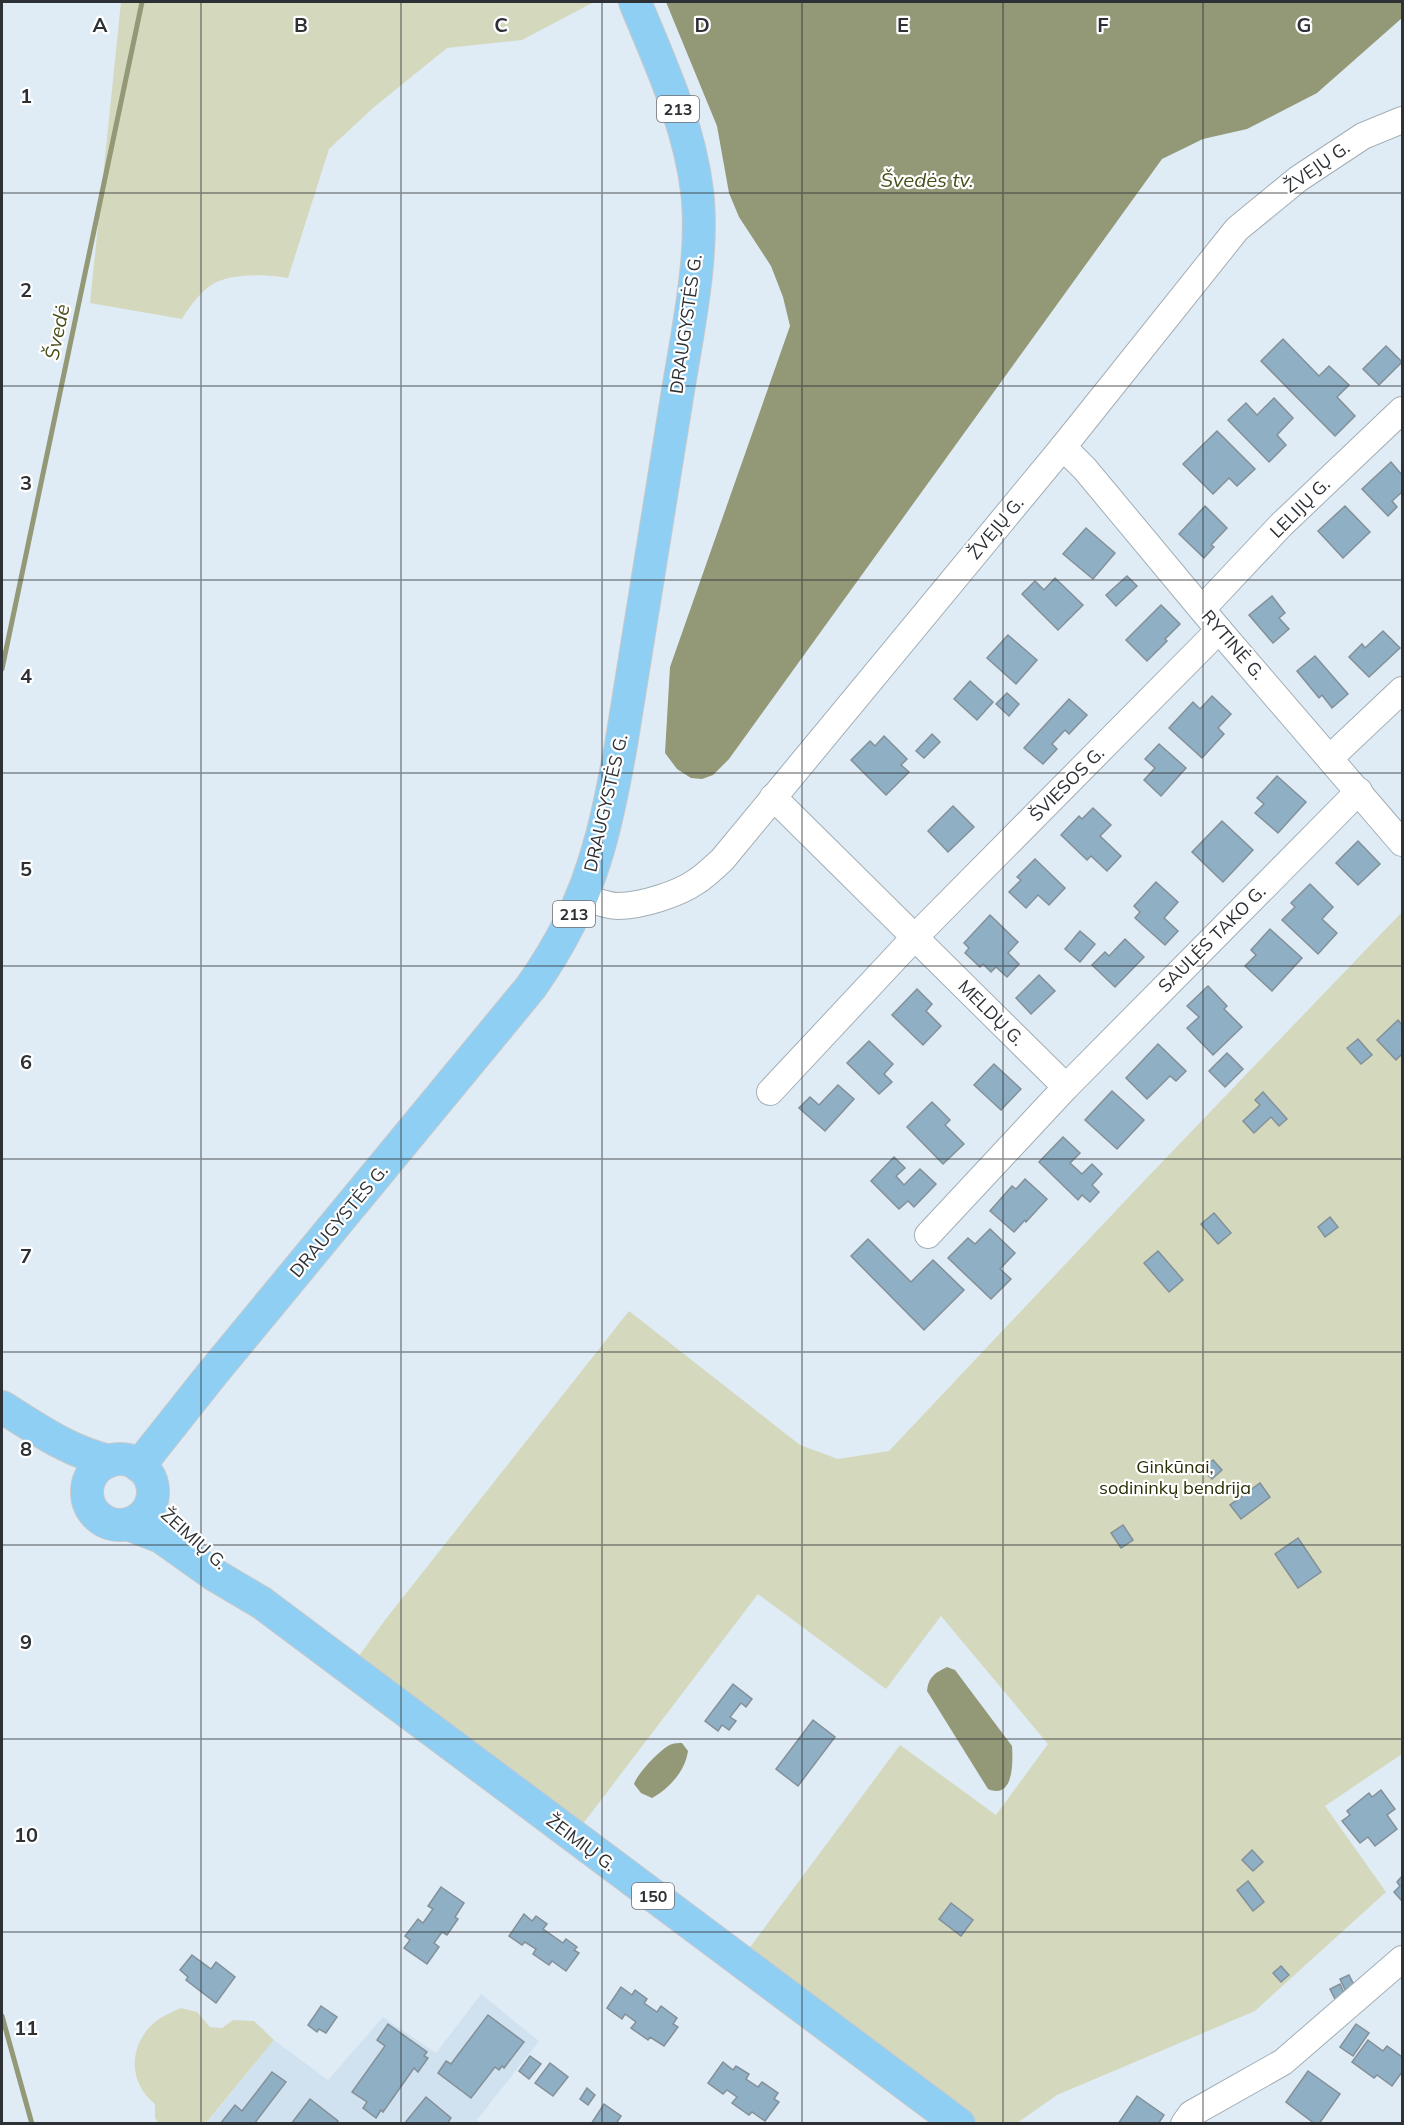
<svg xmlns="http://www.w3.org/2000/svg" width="1404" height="2125" viewBox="0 0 1404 2125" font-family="Mulish,sans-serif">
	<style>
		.built { fill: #d0e2f0 }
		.green { fill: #d4d8bd }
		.water { fill: #939877 }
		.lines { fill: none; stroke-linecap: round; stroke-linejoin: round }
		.stream { stroke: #939877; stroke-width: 5 }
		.building { fill: #8fafc5; stroke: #849098; stroke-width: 1.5 }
		.minor-casing { stroke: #a2aeb6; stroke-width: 28 }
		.major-casing { stroke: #c8c9ca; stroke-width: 34 }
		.minor { stroke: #fff; stroke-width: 26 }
		.major { stroke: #90cff4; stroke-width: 32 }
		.grid { fill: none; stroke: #2d3135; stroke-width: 1.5; stroke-opacity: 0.55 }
		.labels { text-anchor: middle; stroke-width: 4.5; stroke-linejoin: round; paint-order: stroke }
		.shield { fill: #fff; stroke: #6c6f72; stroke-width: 1.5 }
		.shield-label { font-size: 16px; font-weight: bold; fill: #2d3135 }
		.street-label { font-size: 18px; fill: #2d3135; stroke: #fff }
		.park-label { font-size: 18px; fill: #2a2e03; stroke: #fff }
		.water-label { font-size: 20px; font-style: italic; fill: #494f18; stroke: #fff }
		.grid-label { font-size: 20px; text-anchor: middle; font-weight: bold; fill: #2d3135; stroke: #fff; stroke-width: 4.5; stroke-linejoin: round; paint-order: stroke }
	</style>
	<rect width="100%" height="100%" fill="#e0ecf5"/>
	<path class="built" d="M481,1994L539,2041L477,2120L482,2123L206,2124L274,2040L328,2080L383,2017L436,2053Z"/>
	<g class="green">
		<path d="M121,2H594L522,40L447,48L373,108L329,149L288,278C268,274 231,273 213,284C200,292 190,306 182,319L90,303Z"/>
		<path d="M1402,912V1754L1325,1806L1386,1892L1255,2011L1057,2095L1017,2123H978L748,1950L900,1745L996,1815L1048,1744L941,1616L886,1689L758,1594L582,1825L359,1656L385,1620L629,1311L800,1445L838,1459L889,1451L1142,1183Z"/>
		<path d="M181,2008L197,2012L210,2027L222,2028L233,2020L254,2021L274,2040L206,2123H158L155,2118V2104C127,2082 129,2044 155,2022C162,2016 173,2012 181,2008Z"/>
	</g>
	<g class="water">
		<path d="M666,2H1402V18L1317,93L1247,129L1203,139L1162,159L729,759L713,775L702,779L691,778L677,769L665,753L670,667L790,326L783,297L771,266L739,217L729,193L717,126Z"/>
		<path d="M947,1667L955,1670L1012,1746C1013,1762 1014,1800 988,1789L927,1691C928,1677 936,1672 947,1667Z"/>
		<path d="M682,1743L688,1751C685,1771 670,1788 652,1798L641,1793L634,1784C637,1774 662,1747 672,1744C675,1743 679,1743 682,1743Z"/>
	</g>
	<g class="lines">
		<g class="stream">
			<path d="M2,669L142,2"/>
			<path d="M2,2016L32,2124"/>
		</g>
	</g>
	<g class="building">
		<path d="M1283,339L1319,376L1329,366L1349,385L1337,397L1355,416L1335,436L1261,361Z"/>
		<path d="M1386,346L1402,362L1379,385L1363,369Z"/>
		<path d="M1274,398L1293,418L1277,435L1286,445L1269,462L1228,420L1246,403L1257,415Z"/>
		<path d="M1217,431L1255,469L1237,486L1229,478L1213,494L1183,464Z"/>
		<path d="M1391,462L1402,475V492L1392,501L1397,507L1388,516L1362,489Z"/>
		<path d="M1205,506L1227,528L1211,545L1214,547L1204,558L1179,534Z"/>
		<path d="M1345,506L1370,532L1343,558L1318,531Z"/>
		<path d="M1086,528L1115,553L1093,579L1063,554Z"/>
		<path d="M1127,576L1137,586L1116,606L1106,595Z"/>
		<path d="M1055,578L1083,605L1058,630L1022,594L1035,581L1044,590Z"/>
		<path d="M1272,596L1285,613L1279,618L1289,629L1273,643L1249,615Z"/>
		<path d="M1161,605L1180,624L1165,639L1167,641L1147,661L1126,640Z"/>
		<path d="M1383,631L1400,648L1369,677L1349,657L1362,644L1365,648Z"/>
		<path d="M1008,635L1037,660L1016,684L987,658Z"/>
		<path d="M1315,656L1348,694L1332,708L1322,695L1319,698L1297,671Z"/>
		<path d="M970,681L993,702L977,720L954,699Z"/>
		<path d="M1007,693L1019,704L1009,716L996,704Z"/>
		<path d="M1212,696L1231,714L1218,728L1224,734L1202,758L1169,728L1193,702L1200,709Z"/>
		<path d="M1069,699L1087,715L1069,734L1065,730L1052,744L1057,749L1043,764L1024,748Z"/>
		<path d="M932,734L940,742L924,758L916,751Z"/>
		<path d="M884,736L907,759L901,765L909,772L886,795L851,760L870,741L875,746Z"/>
		<path d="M1159,744L1186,768L1161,796L1144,780L1155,768L1145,759Z"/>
		<path d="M1277,776L1306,802L1278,833L1255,813L1264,804L1257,798Z"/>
		<path d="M953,806L974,827L948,852L928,831Z"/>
		<path d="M1093,808L1111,825L1100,836L1121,856L1107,871L1091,856L1087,860L1061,835L1079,816L1082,819Z"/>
		<path d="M1222,821L1253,850L1223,882L1192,852Z"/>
		<path d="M1358,841L1380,864L1358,885L1336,863Z"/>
		<path d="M1035,859L1065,888L1049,905L1038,895L1026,908L1009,892L1021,880L1017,877Z"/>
		<path d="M1156,882L1178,902L1164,918L1178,931L1165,945L1135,918L1140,912L1134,906Z"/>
		<path d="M1310,884L1333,907L1322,919L1337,933L1318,954L1282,920L1295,907L1291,903Z"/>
		<path d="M990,915L1018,942L1008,953L1019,964L1007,977L996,967L991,972L983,964L980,967L965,953L969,948L964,943Z"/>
		<path d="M1270,929L1302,958L1272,991L1245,966L1256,955L1251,950Z"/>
		<path d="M1080,931L1095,944L1080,962L1065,949Z"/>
		<path d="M1125,939L1144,957L1115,987L1092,965L1105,952L1109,956Z"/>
		<path d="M1039,975L1055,991L1031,1014L1016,998Z"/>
		<path d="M1208,986L1227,1006L1224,1009L1242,1027L1213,1055L1187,1028L1199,1017L1187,1006Z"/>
		<path d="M917,989L932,1004L926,1011L941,1026L923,1045L892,1015Z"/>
		<path d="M1398,1020L1402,1025V1054L1396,1060L1377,1040Z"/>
		<path d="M1358,1039L1372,1055L1361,1064L1347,1048Z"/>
		<path d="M869,1041L893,1064L884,1074L892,1082L879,1094L847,1063Z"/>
		<path d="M1158,1044L1186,1071L1176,1081L1170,1076L1147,1099L1126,1078Z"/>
		<path d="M1227,1053L1243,1069L1225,1087L1209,1071Z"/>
		<path d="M994,1064L1021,1089L1001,1110L974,1085Z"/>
		<path d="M838,1085L854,1099L825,1131L799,1108L810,1097L819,1105Z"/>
		<path d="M1112,1091L1144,1120L1117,1149L1085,1120Z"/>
		<path d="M1263,1092L1287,1119L1279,1126L1271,1117L1254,1133L1243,1121L1260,1105L1255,1100Z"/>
		<path d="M932,1102L950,1120L945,1125L964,1144L943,1164L907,1127Z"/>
		<path d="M1063,1137L1080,1153L1070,1163L1082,1174L1092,1164L1102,1174L1092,1185L1099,1192L1090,1202L1082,1195L1078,1200L1039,1162Z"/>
		<path d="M894,1157L905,1168L896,1176L904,1185L920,1169L936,1184L914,1207L908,1201L899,1209L871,1181Z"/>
		<path d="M1025,1179L1047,1199L1026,1222L1025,1220L1014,1232L990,1211L1012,1186L1016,1189Z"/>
		<path d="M1214,1213L1231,1233L1218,1244L1201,1224Z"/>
		<path d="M1330,1217L1338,1227L1325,1237L1318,1227Z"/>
		<path d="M990,1229L1015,1253L1000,1269L1011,1279L991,1299L948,1258L968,1238L975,1244Z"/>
		<path d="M868,1239L911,1282L933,1260L964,1290L924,1330L851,1256Z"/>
		<path d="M1158,1251L1183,1280L1169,1292L1144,1263Z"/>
		<path d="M1213,1460L1222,1470L1212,1479L1202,1469Z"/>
		<path d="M1260,1483L1270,1497L1241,1519L1230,1505Z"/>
		<path d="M1123,1525L1133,1540L1121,1548L1111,1533Z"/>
		<path d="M1298,1538L1321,1572L1298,1588L1275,1554Z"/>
		<path d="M733,1684L752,1699L746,1707L741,1703L730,1717L736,1721L729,1730L722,1725L718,1731L705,1721Z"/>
		<path d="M813,1720L835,1737L798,1786L776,1769Z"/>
		<path d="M1381,1790L1395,1809L1387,1815L1397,1829L1375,1846L1368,1837L1360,1843L1342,1821L1350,1815L1347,1811L1369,1793L1372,1797Z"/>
		<path d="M1252,1850L1263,1862L1253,1871L1242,1860Z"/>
		<path d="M1402,1876V1901L1394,1892L1400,1886L1397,1882Z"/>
		<path d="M1248,1881L1264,1902L1253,1911L1237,1890Z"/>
		<path d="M441,1887L464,1903L455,1917L458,1919L447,1935L442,1932L434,1943L439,1947L427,1964L404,1948L410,1940L405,1936L418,1919L423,1923L433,1909L428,1906Z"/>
		<path d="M951,1903L973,1920L961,1936L939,1919Z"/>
		<path d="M524,1914L532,1921L536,1916L547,1924L543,1929L563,1943L566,1939L577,1947L574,1950L579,1953L566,1971L552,1961L549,1965L533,1954L536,1949L525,1942L522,1945L509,1936Z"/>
		<path d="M192,1955L211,1969L216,1962L235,1977L216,2003L186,1980L188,1977L180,1970Z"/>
		<path d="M1281,1966L1289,1975L1281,1982L1273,1973Z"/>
		<path d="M1349,1975L1357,1991L1348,1996L1340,1979Z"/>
		<path d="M1340,1984L1346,1997L1336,2001L1330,1989Z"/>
		<path d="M621,1987L632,1995L635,1990L647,1999L644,2003L657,2012L661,2006L677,2018L673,2024L678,2027L664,2046L650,2037L648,2040L631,2028L636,2022L625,2014L622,2019L607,2008Z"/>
		<path d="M321,2006L337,2017L326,2033L319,2029L317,2032L308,2025Z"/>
		<path d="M488,2015L524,2042L504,2068L502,2066L499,2070L495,2067L471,2098L438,2073L446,2061L451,2064Z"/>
		<path d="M388,2024L427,2052L424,2056L428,2058L418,2072L414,2068L383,2112L381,2110L376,2118L363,2108L367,2102L352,2092L385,2046L377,2040Z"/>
		<path d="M1356,2024L1369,2033L1353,2056L1340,2047Z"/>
		<path d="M1368,2040L1383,2051L1387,2046L1402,2057V2072L1392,2086L1377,2075L1374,2078L1352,2062Z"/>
		<path d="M530,2056L541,2064L529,2079L519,2071Z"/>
		<path d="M723,2062L733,2070L736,2066L749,2074L746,2079L758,2087L762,2082L778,2093L774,2099L779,2102L765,2121L752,2112L749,2115L732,2103L737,2097L727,2090L723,2094L708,2083Z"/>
		<path d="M550,2063L568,2077L553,2096L535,2083Z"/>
		<path d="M1308,2071L1340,2094L1319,2124H1315L1286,2102Z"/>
		<path d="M272,2072L286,2082L254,2124H220L235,2105L242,2111Z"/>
		<path d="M587,2088L595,2095L588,2105L580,2099Z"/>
		<path d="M1137,2096L1164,2115L1158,2124H1118Z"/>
		<path d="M426,2097L451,2118L447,2124H404Z"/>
		<path d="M310,2099L338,2121L336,2124H291Z"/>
		<path d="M604,2104L621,2116L616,2124H591Z"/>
	</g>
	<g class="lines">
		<g class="minor-casing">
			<g id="minor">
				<path d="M1063,447L1085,469L1219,630L1402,843"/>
				<path d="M1202,609L1281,525L1402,410"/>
				<path d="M1330,758L1402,690"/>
				<path d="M773,797L1066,1087L928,1235"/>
				<path d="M582,896C594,900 605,906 618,906C641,906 679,894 697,881C706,875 714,867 722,860L1063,447L1237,229L1298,179L1363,136L1402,120"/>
				<path d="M1066,1087L1359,791"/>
				<path d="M770,1092L914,938L1219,630"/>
				<path d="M1184,2124L1191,2114L1283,2062L1402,1959"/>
			</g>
		</g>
		<g class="major-casing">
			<g id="major">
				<path d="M2,1407C36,1428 69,1452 110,1461"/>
				<circle cx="120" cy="1492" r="33"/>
				<path d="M139,1466L212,1374L531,987C545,967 558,946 569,924C598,868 610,806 621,745C639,631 657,517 676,403C686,339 705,255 697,191C689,124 660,63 635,2"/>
				<path d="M128,1524L161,1537L213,1574L262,1603L959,2124"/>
			</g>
		</g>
		<use href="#minor" class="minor"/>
		<use href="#major" class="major"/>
	</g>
	<path class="grid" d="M201,2V2124M401,2V2124M602,2V2124M802,2V2124M1003,2V2124M1203,2V2124M2,193H1402M2,386H1402M2,580H1402M2,773H1402M2,966H1402M2,1159H1402M2,1352H1402M2,1545H1402M2,1739H1402M2,1932H1402"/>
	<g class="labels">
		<g class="shield">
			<rect x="657" y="96" width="42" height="26" rx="4.5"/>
			<rect x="553" y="901" width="42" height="26" rx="4.5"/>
			<rect x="632" y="1883" width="42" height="26" rx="4.5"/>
		</g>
		<g class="shield-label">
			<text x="678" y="115">213</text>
			<text x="574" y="920">213</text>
			<text x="653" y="1902">150</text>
		</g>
		<g class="street-label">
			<text transform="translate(1317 167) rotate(-35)" y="6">ŽVEJŲ G.</text>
			<text transform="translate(686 324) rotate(-82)" y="6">DRAUGYSTĖS G.</text>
			<text transform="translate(1300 508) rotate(-45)" y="6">LELIJŲ G.</text>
			<text transform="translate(996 528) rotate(-50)" y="6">ŽVEJŲ G.</text>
			<text transform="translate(1233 645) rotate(49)" y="6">RYTINĖ G.</text>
			<text transform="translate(1067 784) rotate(-45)" y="6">ŠVIESOS G.</text>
			<text transform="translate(606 803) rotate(-77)" y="6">DRAUGYSTĖS G.</text>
			<text transform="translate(1212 939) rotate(-45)" y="6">SAULĖS TAKO G.</text>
			<text transform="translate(991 1013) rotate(45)" y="6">MELDŲ G.</text>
			<text transform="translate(339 1221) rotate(-50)" y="6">DRAUGYSTĖS G.</text>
			<text transform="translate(194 1539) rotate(42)" y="6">ŽEIMIŲ G.</text>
			<text transform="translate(581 1843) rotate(37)" y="6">ŽEIMIŲ G.</text>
		</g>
		<g class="park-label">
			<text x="1175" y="1473">Ginkūnai,<tspan x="1175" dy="21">sodininkų bendrija</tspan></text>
		</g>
		<g class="water-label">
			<text x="927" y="187">Švedės tv.</text>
			<text transform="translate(57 332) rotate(-78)" y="7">Švedė</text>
		</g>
	</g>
	<g class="grid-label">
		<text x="100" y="32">A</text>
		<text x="301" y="32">B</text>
		<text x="501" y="32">C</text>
		<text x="702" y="32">D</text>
		<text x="903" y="32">E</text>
		<text x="1103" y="32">F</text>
		<text x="1304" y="32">G</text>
		<text x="26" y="103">1</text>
		<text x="26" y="297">2</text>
		<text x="26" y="490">3</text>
		<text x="26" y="683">4</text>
		<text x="26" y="876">5</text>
		<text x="26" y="1069">6</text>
		<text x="26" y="1263">7</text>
		<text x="26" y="1456">8</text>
		<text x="26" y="1649">9</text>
		<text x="26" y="1842">10</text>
		<text x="26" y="2035">11</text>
	</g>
	<rect width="1404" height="2125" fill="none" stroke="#2d3135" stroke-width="6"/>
</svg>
